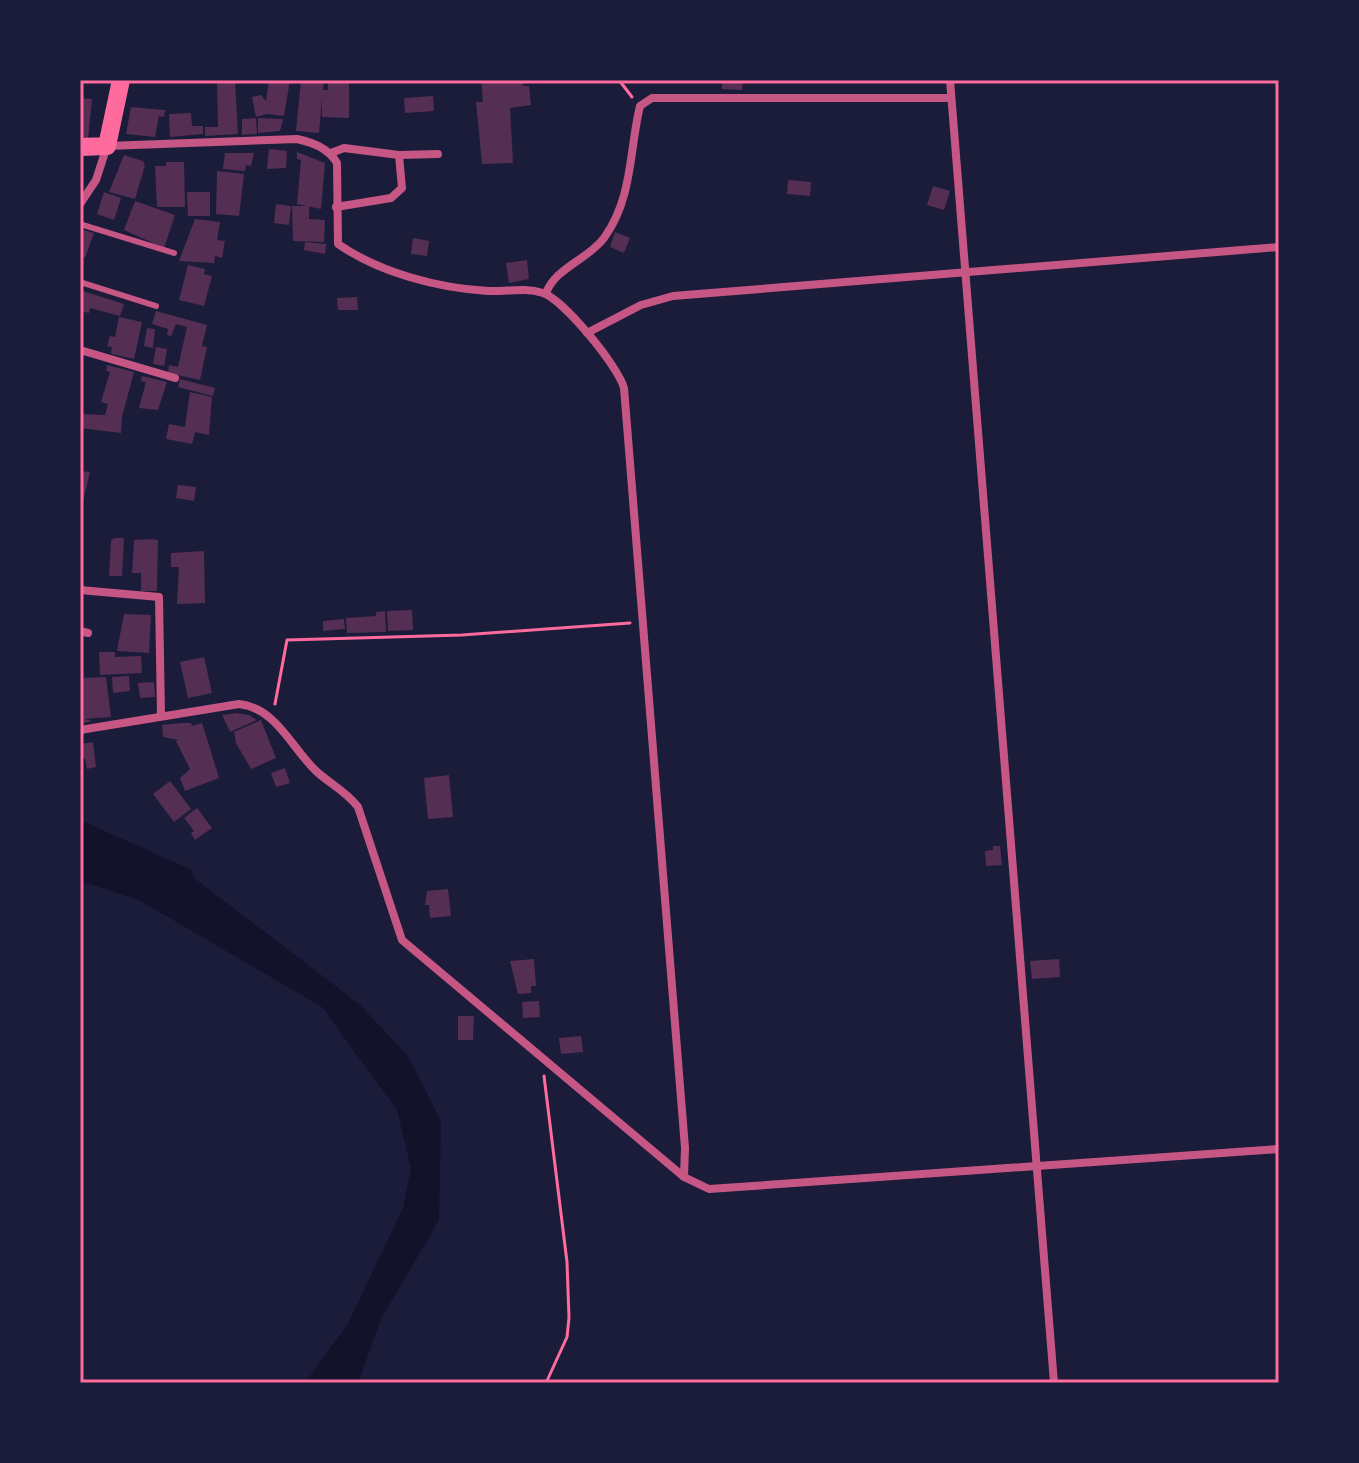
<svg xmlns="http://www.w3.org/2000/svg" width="1359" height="1463" viewBox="0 0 1359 1463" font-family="Raleway,sans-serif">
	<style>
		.water { fill: #12122b }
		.building { fill: #542f53 }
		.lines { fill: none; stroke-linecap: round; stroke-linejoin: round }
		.path { stroke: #ff6b9d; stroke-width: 3 }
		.service { stroke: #c65784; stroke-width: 6 }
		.minor { stroke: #c65784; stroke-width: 8 }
		.primary { stroke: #ff6b9d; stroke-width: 18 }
		.neatline { fill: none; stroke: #ff6b9d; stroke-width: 3 }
	</style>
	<rect width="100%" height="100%" fill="#1b1b3a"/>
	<path class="water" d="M80,820L192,870L194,878L359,1004L408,1056L441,1121L439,1220L381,1319L358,1383H305L349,1322L403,1208L411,1168L397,1110L322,1007L139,900L80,881Z"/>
	<g class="building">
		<path d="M217,80L235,81L238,134L205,136V127H218Z"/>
		<path d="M269,80H290L284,116L267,114L256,117L252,97L261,95L266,101Z"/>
		<path d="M301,80H324L323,90H328V80H349V118L322,117V99L319,133L296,131Z"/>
		<path d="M481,80H523V86H529L531,105L510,108L513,163L482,164L476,102H483Z"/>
		<path d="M722,80H743L742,90L722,89Z"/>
		<path d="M433,96L434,111L405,113L404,98Z"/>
		<path d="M80,98L92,99L88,139L80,138Z"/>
		<path d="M131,107L165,110L164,117L159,116L155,137L126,134Z"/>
		<path d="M191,113L192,126H203V134L170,137L169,114Z"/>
		<path d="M256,118L257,134L242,135V119Z"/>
		<path d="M258,118L283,119L280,131L258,133Z"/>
		<path d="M269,149L287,151L286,168L267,169Z"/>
		<path d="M297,152L325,163L321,209L297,204L301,160L297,159Z"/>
		<path d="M225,153H254L251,166L246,165L245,171L223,169Z"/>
		<path d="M124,155L143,161L145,165L135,199L109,192Z"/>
		<path d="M166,162H184L185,207H157L155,166H166Z"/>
		<path d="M217,171L244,174L239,216L216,214Z"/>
		<path d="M788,180L811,182L810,196L787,194Z"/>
		<path d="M933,186L950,191L944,210L927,205Z"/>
		<path d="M104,192L121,198L114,220L97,214Z"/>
		<path d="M187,192H210V216H188Z"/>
		<path d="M135,201L175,215L164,248L124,230Z"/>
		<path d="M276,204L291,206L289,225L274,223Z"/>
		<path d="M292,206H309V219L325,220L324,242L293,241Z"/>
		<path d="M195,219L220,222L217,240L225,241L222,258L215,256L214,263L179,261Z"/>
		<path d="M80,229L94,233L85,258L80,256Z"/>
		<path d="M615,232L630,238L624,253L610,247Z"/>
		<path d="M413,238L429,241L427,256L411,254Z"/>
		<path d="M305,242L326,244L325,254L304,250Z"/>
		<path d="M527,260L529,279L509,283L506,263Z"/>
		<path d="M188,265L205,269L204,274L212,276L204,306L179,300Z"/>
		<path d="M80,290L124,304L120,316L90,308L89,313L80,311Z"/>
		<path d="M357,297L358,310H338L337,298Z"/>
		<path d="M156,311L207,325L202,346L207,347L200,380L168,373L169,365L178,367L187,327L176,324L171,336L167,335L168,329L152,324Z"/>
		<path d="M119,317L142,322L134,359L111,354L112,347L107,346L110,336L115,337Z"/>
		<path d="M147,328L155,329L153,348L144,346Z"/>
		<path d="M156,347L167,349L164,366L153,364Z"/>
		<path d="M107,365L134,372L122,417L121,433L80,428V414L105,415L108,404L101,402L110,372L106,371Z"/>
		<path d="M142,376L167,382L158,410L139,408L146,382L141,381Z"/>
		<path d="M180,379L215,388L213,396L178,387Z"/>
		<path d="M190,392L212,397L209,435L195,432L192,444L166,439L169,424L185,427Z"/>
		<path d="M80,471L90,472L82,506H80Z"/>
		<path d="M178,485L196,487L194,501L176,498Z"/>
		<path d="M115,538H124L122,576H109L111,540Z"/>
		<path d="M150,539L158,540L157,591H141V573H132L134,540Z"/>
		<path d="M204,551L205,603L177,604L179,567H171V553Z"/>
		<path d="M412,610L413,630L388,631L387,611Z"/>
		<path d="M385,611L386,632L347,633L346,618L376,616V612Z"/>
		<path d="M124,614L151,615L149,653L117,651Z"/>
		<path d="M344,619L345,629L323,631V621Z"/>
		<path d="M99,652H115V657L141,656L142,673L100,675Z"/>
		<path d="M204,657L212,693L188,698L180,662Z"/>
		<path d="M129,676L130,691L113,693L112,677Z"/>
		<path d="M106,677L111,717L84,719L92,721L80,724V678Z"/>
		<path d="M154,682L155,697L140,698L138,683Z"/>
		<path d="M237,713L249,715L257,720L230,732L222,715Z"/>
		<path d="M261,720L276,758L251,769L236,743L234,732Z"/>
		<path d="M181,723H191L192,726L202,723L219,778L185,791L180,778L190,769L176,741L179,740L163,737L162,725Z"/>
		<path d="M93,742L96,767L87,769L85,758L80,759V744Z"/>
		<path d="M285,768L290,783L276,787L271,773Z"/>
		<path d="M449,775L453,817L428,819L424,778Z"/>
		<path d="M170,781L191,809L174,822L153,794Z"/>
		<path d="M197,808L212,828L195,840L191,833L194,831L184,818Z"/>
		<path d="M993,846H1000L1002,865L986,866L985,851L993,850Z"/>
		<path d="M448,889L451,916L430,918L429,905H425L427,891Z"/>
		<path d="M534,959L536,986H531V993L518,994L510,961Z"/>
		<path d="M1059,959L1060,977L1032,979L1030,961Z"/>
		<path d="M539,1001L540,1017L523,1018L522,1002Z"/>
		<path d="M458,1016H474L473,1040H458Z"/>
		<path d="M581,1036L583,1052L561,1054L559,1038Z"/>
	</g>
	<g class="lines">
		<g class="path">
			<path d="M619,80L632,97"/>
			<path d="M275,704L287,640L462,635L630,623"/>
			<path d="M544,1076L567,1262L569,1318L567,1337L546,1383"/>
		</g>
		<g class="service">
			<path d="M80,224L174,253"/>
			<path d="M80,282L156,306"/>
		</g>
		<g class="minor">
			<path d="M950,80L1054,1383"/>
			<path d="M331,153L344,148L399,155L438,154"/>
			<path d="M80,204L96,180L107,146L297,139C314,143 328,148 337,163L338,244C380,273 438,288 488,291C507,292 524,287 543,293C564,300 618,366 624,388L685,1148L684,1177"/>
			<path d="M336,207L391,198L402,188L399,155"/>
			<path d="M546,294C553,269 589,259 604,238C633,198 629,151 640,106L652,98H951"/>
			<path d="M587,333L641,305L673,296L1279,247"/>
			<path d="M80,350L175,378"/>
			<path d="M80,590L159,597L161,716"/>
			<path d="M80,631L88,633"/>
			<path d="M80,730L239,704C276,708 291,747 316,771C330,784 346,791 358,807L402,940L684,1177L709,1189L1279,1149"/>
		</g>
		<path class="primary" d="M80,147L107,146L121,80"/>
	</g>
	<rect width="1359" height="1463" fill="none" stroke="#1b1b3a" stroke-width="164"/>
	<rect x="82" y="82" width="1195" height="1299" class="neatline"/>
</svg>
